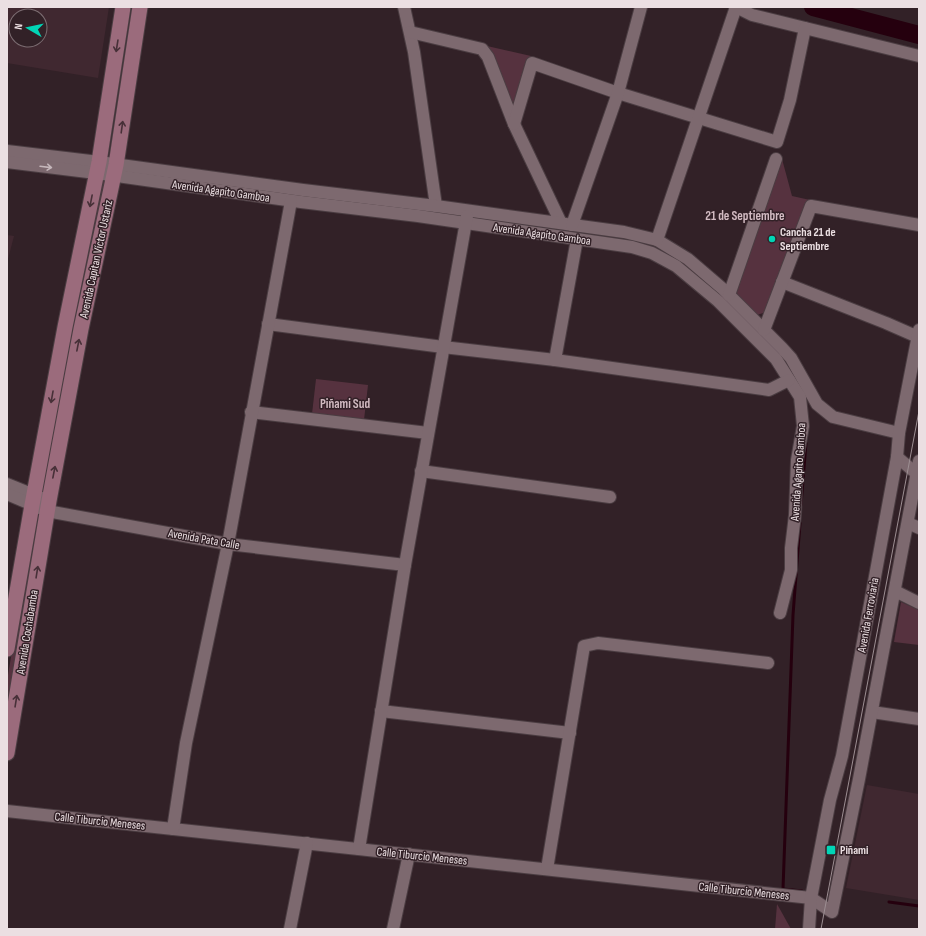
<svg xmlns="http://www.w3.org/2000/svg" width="926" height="936" viewBox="0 0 926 936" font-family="'Sofia Sans Condensed',sans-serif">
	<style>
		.built { fill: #402830; fill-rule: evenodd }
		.green { fill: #56323f }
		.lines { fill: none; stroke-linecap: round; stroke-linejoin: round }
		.stream { stroke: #25000e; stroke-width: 3 }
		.river { stroke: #25000e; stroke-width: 18 }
		.minor-casing { stroke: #4b3d42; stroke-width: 14 }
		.major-casing { stroke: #4b3d42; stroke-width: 17 }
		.minor { stroke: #7d696f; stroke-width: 12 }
		.major { stroke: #9b6b7c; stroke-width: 15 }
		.tram { stroke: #9d8f93; stroke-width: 1 }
		.oneway { stroke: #473038 }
		.oneway2 { stroke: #c4b6ba }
		.poi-dot { fill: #01d5b6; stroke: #322127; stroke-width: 1.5 }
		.labels { text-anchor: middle; stroke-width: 3; stroke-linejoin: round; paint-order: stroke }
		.street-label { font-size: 12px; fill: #ebdfe2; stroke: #322127 }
		.poi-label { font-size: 12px; font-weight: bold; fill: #ebdfe2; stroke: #322127; text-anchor: start }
		.neighbourhood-label { font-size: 13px; font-weight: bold; fill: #d2bbc2; stroke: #322127 }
	</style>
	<rect width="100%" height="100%" fill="#322127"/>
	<g class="built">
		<path d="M7,7H109L98,78L7,63ZM16,16H40V40H16Z"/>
		<path d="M7,235L14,236L7,263Z"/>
		<path d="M867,785L919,794V900L846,888Z"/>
	</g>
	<g class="green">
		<path d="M487,46L531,56L514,107Z"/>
		<path d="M782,159L792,196L810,200L769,308L763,313L757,315L735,294Z"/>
		<path d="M101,180L106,181L47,487L41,486Z"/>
		<path d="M316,379L368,385L364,420L312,414Z"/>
		<path d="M34,520L40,521L7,715V681Z"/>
		<path d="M901,602L919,610V645L894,642Z"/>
		<path d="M777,904L791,929H775Z"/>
	</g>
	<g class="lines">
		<g class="stream">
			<path d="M318,198L331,200"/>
			<path d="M655,248C675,254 692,270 707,284"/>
			<path d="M801,505L806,443"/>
			<path d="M800,523L793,615L783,889L802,891"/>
			<path d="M889,902L919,906"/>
		</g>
		<path class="river" d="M813,7L919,35"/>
		<g class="minor-casing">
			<g id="minor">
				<path d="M404,7L414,52L436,206"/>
				<path d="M736,7L752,15L919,56"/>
				<path d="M410,32L482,49L488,57L514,124L561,223"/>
				<path d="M514,124L532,63L618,93L777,142L790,100L805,28"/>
				<path d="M7,151L99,162L303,190L436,206L624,232L657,240L688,259L723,289L782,348L791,358L817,404L833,417L899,433"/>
				<path d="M7,162L96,173L301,202L418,216L632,247L652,253L676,266L718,301L776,359L800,397L803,426L797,460L795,515L791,548V570L780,613"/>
				<path d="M572,225L618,93L641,7"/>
				<path d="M657,240L736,7"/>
				<path d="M782,282L886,323L918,337"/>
				<path d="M729,295L776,159"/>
				<path d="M268,324L443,347L555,360L769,390L789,380"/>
				<path d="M764,330L811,206L919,225"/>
				<path d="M555,360L577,239"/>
				<path d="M251,412L428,433"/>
				<path d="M897,457L917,474"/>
				<path d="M421,471L610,497"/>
				<path d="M7,484L49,501"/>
				<path d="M7,494L47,511L228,544L405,565"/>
				<path d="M908,523L919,528"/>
				<path d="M895,591L919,603"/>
				<path d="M381,711L570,733"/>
				<path d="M872,712L919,719"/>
				<path d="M7,811L811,898L832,912L859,779L919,461"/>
				<path d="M173,829L186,743L228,544L291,201"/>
				<path d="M359,849L405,565L467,216"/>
				<path d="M547,869L584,646L598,643L768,663"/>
				<path d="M290,929L307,843"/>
				<path d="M393,929L409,854"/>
				<path d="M809,929L811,898L830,800L842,756L897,457L899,433L919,330"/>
			</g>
		</g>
		<g class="major-casing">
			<g id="major">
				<path d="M7,649L32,505L65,327L99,162L123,7"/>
				<path d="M7,753L49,501L81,329L116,165L140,7"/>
			</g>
		</g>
		<use href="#minor" class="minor"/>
		<use href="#major" class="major"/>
		<path class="tram" d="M821,929L919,411"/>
	</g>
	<defs><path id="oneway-shaft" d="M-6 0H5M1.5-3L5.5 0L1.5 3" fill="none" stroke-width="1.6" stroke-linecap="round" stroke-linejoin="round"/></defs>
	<g class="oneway">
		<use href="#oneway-shaft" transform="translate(117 46) rotate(99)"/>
		<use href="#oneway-shaft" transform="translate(122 127) rotate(-82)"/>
		<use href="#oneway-shaft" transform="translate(91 201) rotate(101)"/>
		<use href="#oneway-shaft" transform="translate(78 345) rotate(-79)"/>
		<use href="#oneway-shaft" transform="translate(52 397) rotate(100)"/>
		<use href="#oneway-shaft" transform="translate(54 472) rotate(-79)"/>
		<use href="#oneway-shaft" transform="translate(37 572) rotate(-81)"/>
		<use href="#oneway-shaft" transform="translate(16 701) rotate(-81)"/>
	</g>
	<use class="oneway2" href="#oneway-shaft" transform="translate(46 167) rotate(7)"/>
	<g class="poi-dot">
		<circle cx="772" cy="239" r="4"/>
		<rect x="826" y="845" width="10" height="10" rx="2"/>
	</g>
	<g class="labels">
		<g class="street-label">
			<text transform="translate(221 191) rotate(8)" y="4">Avenida Agapito Gamboa</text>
			<text transform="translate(542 234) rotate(8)" y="4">Avenida Agapito Gamboa</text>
			<text transform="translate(96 259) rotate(-78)" y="4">Avenida Capitan Víctor Ustariz</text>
			<text transform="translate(798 472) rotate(-86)" y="4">Avenida Agapito Gamboa</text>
			<text transform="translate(204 539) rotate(10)" y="4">Avenida Pata Calle</text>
			<text transform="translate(868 615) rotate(-80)" y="4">Avenida Ferroviaria</text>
			<text transform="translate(27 632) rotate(-81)" y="4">Avenida Cochabamba</text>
			<text transform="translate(100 821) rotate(6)" y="4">Calle Tiburcio Meneses</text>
			<text transform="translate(422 856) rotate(6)" y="4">Calle Tiburcio Meneses</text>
			<text transform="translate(744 891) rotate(6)" y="4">Calle Tiburcio Meneses</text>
		</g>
		<g class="poi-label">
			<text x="780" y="236">Cancha 21 de<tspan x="780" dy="14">Septiembre</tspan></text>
			<text x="840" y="854">Piñami</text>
		</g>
		<g class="neighbourhood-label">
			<text x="745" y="220">21 de Septiembre</text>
			<text x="345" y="408">Piñami Sud</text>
		</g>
	</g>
	<rect width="926" height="936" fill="none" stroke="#ebdfe2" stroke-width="16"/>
	<g transform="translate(28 28) rotate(279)"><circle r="19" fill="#322127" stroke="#7c6d72"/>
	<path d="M0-3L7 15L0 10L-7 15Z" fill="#01d5b6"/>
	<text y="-6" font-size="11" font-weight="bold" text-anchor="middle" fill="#ebdfe2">N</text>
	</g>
</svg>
